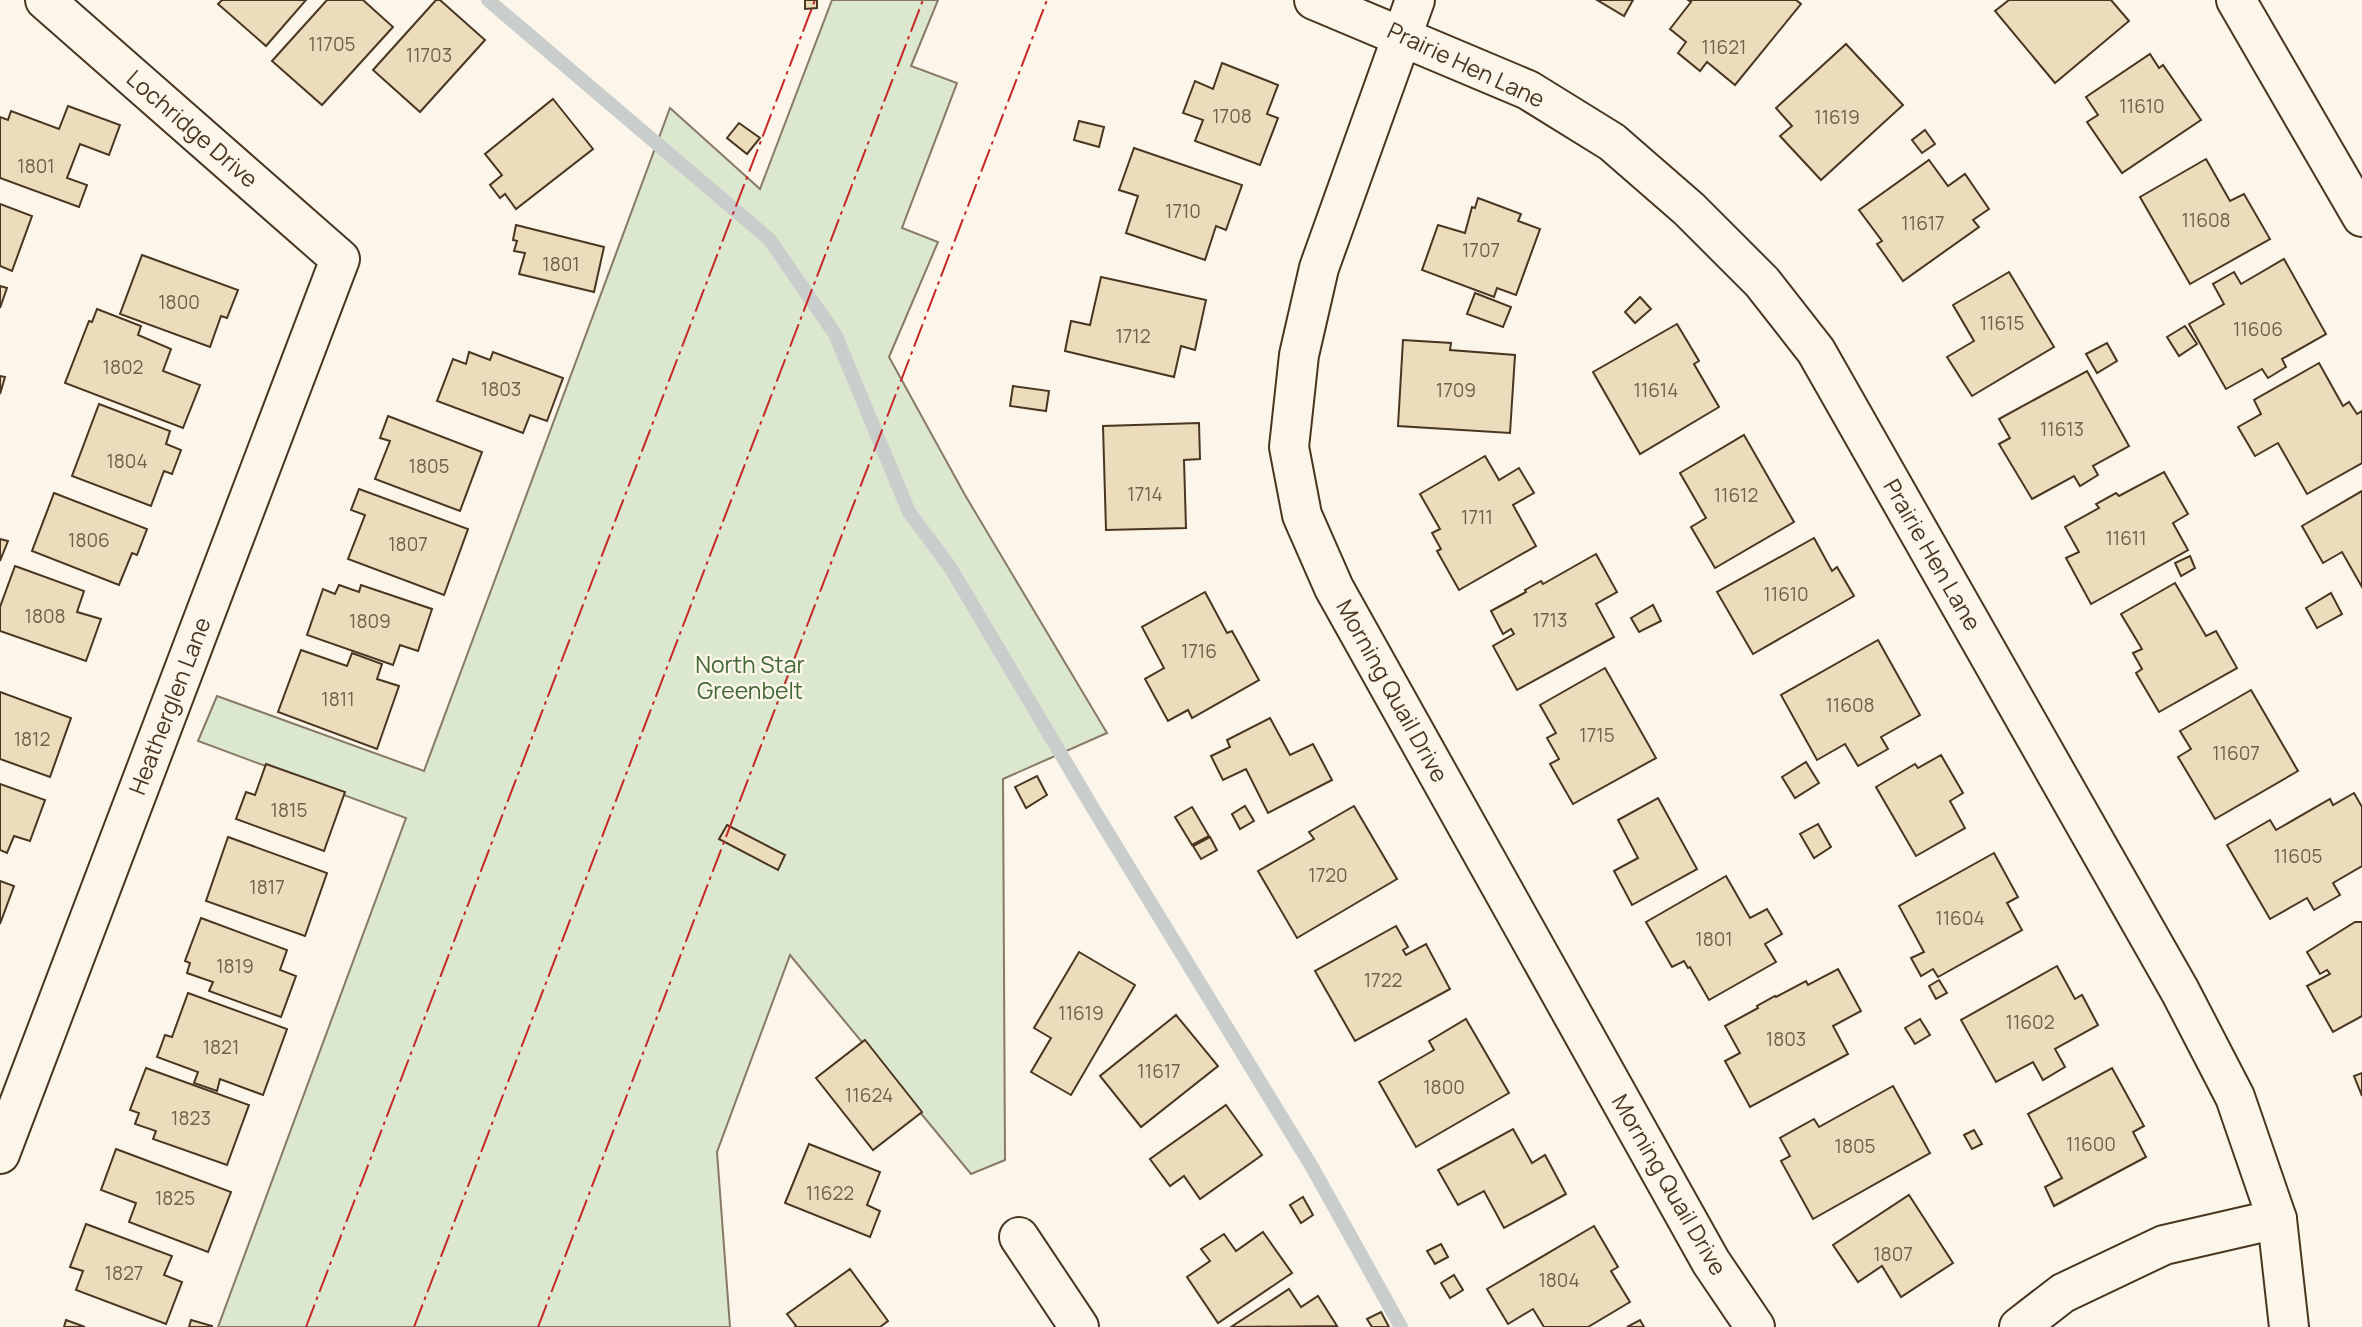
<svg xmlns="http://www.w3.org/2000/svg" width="2362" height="1327" viewBox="0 0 2362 1327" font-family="Manrope,sans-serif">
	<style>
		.green { fill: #dce7d0; stroke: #887966; stroke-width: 2 }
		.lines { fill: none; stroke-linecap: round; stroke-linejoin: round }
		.stream { stroke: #c9cecd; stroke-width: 14 }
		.building { fill: #ecdcbc; stroke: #4a3520; stroke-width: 2 }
		.minor-casing { stroke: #4a3520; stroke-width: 42 }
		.minor { stroke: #fbf6e9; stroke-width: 38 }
		.power { stroke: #c62828; stroke-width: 2; stroke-dasharray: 24 5 3.5 5; stroke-linecap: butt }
		.labels { text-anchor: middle; stroke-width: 5; stroke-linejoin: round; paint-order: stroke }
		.number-label { font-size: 19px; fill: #725f47 }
		.street-label { font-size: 23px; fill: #4a3520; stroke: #fbf6e9 }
		.park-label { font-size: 23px; fill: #436837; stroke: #fbf6e9 }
	</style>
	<rect width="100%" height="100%" fill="#fbf6e9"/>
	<path class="green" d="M832,0H938L911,66L957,83L902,228L938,242L889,357L965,495L1107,733L1003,779L1005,1160L971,1174L790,955L717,1152L730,1327H218L406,818L198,741L217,696L424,771L670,108L760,189Z"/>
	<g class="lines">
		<path class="stream" d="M488,0L769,239L835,334L909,512L950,567L1094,810L1312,1167L1401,1327"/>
	</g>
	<g class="building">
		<path d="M222,0H306L266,46L218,4Z"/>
		<path d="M327,0H363L393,27L322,105L272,61Z"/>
		<path d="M436,0H440L485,40L420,112L373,70Z"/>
		<path d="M805,0H817V8L805,9Z"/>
		<path d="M1597,0H1633L1624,16Z"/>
		<path d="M1688,0H1796L1801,4L1735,85L1707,62L1700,71L1678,53L1686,42L1670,29L1691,2Z"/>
		<path d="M2009,0H2111L2129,21L2055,83L1995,11Z"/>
		<path d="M1846,44L1903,105L1821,180L1780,136L1792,126L1776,108Z"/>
		<path d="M2150,54L2159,68L2163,65L2201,120L2122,173L2087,122L2098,115L2086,97Z"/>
		<path d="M1222,63L1278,85L1267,114L1278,118L1260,165L1195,141L1203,120L1183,113L1195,81L1213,89Z"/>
		<path d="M553,99L593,149L516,209L505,194L500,198L490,185L502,175L485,154Z"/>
		<path d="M68,106L120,125L109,155L80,144L67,178L87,185L79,207L0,178V117L8,120L11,111L59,129Z"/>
		<path d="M1079,121L1104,127L1099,147L1074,140Z"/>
		<path d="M739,123L760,138L747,154L727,138Z"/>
		<path d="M1925,130L1935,144L1922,153L1912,140Z"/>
		<path d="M1134,148L1242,185L1226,230L1216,226L1205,260L1126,233L1138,196L1119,190Z"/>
		<path d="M2206,159L2230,201L2244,194L2270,239L2190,284L2140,197Z"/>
		<path d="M1929,160L1948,186L1965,174L1989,209L1973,220L1979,227L1903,281L1877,244L1882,241L1859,210Z"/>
		<path d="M1478,198L1521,214L1518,221L1540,229L1516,295L1497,288L1494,297L1422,270L1438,225L1465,233L1472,207L1475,208Z"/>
		<path d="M0,204L32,216L12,271L0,266Z"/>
		<path d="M516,225L604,247L594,292L519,274L525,253L514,251L517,241L513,240Z"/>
		<path d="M142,255L238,290L227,318L221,316L210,347L120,314Z"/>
		<path d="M2284,259L2326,334L2282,359L2286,367L2268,378L2262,369L2226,389L2189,324L2224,304L2213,284L2234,272L2241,284Z"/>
		<path d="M2009,272L2054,347L1972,396L1947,357L1974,341L1953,305Z"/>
		<path d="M1101,277L1206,300L1195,350L1181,346L1174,377L1065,351L1071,321L1090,325Z"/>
		<path d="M0,286L7,288L0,308Z"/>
		<path d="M1475,293L1511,307L1503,327L1467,314Z"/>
		<path d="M1640,297L1651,309L1635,323L1625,312Z"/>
		<path d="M97,309L141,326L138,335L171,349L163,371L200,385L183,428L65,383L89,321L92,322Z"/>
		<path d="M1677,324L1699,361L1694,364L1719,407L1640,454L1593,372Z"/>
		<path d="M2185,326L2197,344L2179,356L2167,337Z"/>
		<path d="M1403,340L1451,343L1450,350L1515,355L1510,433L1398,426Z"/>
		<path d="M2107,343L2117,361L2097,373L2086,354Z"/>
		<path d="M469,352L490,360L493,352L563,378L547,421L530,415L523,433L437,401L453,359L466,364Z"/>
		<path d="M2319,363L2343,406L2349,402L2357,414L2362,411V463L2307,494L2278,443L2255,456L2238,427L2261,414L2254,400Z"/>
		<path d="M2087,371L2129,446L2093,466L2098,475L2080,486L2074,476L2032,499L1999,444L2010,438L1999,419Z"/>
		<path d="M0,376L5,377L0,394Z"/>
		<path d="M1013,386L1049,391L1046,411L1010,406Z"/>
		<path d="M99,404L170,431L166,444L181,450L172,474L164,471L151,506L72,476Z"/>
		<path d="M388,416L482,452L460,511L375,479L390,441L380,438Z"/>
		<path d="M1199,423L1200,459L1184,460L1186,528L1106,530L1103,426Z"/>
		<path d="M1744,435L1794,522L1715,568L1691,527L1706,518L1680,473Z"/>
		<path d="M1485,456L1499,480L1519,468L1534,493L1513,505L1536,546L1459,590L1437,551L1441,549L1432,533L1440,529L1420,494Z"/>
		<path d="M2164,472L2188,514L2173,523L2188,550L2091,604L2066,558L2079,552L2065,527L2099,508L2096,504L2116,493L2119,496Z"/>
		<path d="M359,489L468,529L444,595L348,559L365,515L351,510Z"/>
		<path d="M2362,491V587L2342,552L2323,563L2302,526Z"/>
		<path d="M54,493L147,529L137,555L132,553L119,585L32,551Z"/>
		<path d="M1814,538L1832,571L1837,567L1854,596L1753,654L1717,592Z"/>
		<path d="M0,539L8,541L0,561Z"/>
		<path d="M1596,554L1617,592L1596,604L1614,637L1517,690L1493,646L1514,634L1511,629L1503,634L1491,611L1526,592L1525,590L1541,581L1543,584Z"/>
		<path d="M2190,556L2195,568L2181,576L2175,563Z"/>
		<path d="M15,566L84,591L77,612L101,619L86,661L0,631V607Z"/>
		<path d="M2175,583L2206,636L2216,631L2237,668L2159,712L2136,673L2142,669L2133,653L2142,649L2121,614Z"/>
		<path d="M339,585L359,592L361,585L432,609L418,651L400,645L393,665L307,635L323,589L335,594Z"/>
		<path d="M1205,592L1227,633L1232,631L1259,680L1192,718L1188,710L1168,721L1145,679L1164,668L1142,627Z"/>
		<path d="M2331,593L2342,614L2317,628L2306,608Z"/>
		<path d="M1653,605L1661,621L1639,632L1631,618Z"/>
		<path d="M1878,640L1920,715L1881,737L1888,749L1858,766L1845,744L1817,760L1781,695Z"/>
		<path d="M301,650L347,666L352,653L382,664L377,679L399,686L377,749L278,712Z"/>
		<path d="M1605,668L1656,758L1573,804L1550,764L1559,759L1547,738L1556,733L1540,705Z"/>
		<path d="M2251,690L2298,771L2215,819L2178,757L2191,749L2180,731Z"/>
		<path d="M0,692L71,718L50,777L0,759Z"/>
		<path d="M1270,718L1290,755L1313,744L1332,780L1268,813L1246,769L1223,780L1211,756L1230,747L1227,740Z"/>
		<path d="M1941,755L1963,793L1950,801L1965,828L1916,856L1876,787L1915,764L1918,768Z"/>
		<path d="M1806,762L1819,783L1795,798L1782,777Z"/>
		<path d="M266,764L345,792L324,851L236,819L246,792L255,795Z"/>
		<path d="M1037,776L1047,795L1026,808L1015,787Z"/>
		<path d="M0,784L45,800L30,841L14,836L7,853L0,850Z"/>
		<path d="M2354,793L2362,807V866L2333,883L2340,895L2314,910L2307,898L2270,919L2227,845L2270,820L2276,830L2330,799L2333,805Z"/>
		<path d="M1658,798L1697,869L1632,905L1614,871L1638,858L1618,820Z"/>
		<path d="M1245,806L1254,821L1240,829L1232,814Z"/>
		<path d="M1354,806L1397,879L1297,938L1258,871L1314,839L1309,832Z"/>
		<path d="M1192,807L1209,836L1192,845L1175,817Z"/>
		<path d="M1818,824L1831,847L1814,858L1800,834Z"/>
		<path d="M727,825L785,855L778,870L719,839Z"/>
		<path d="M228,837L327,873L305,936L206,901Z"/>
		<path d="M1210,837L1217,850L1201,859L1193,846Z"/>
		<path d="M1994,853L2018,897L2007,903L2022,930L1938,977L1933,969L1921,976L1911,958L1924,952L1899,906Z"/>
		<path d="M1726,876L1750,918L1767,909L1782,934L1765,944L1776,962L1709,1000L1690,967L1688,968L1684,961L1672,967L1646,922Z"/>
		<path d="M0,881L14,886L0,924Z"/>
		<path d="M201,918L287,950L280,970L296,976L281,1017L209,991L213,982L187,973L190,963L185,961Z"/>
		<path d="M2355,922H2362V1016L2333,1032L2307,986L2330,974L2327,970L2320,974L2307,952Z"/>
		<path d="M1396,926L1408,947L1403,950L1406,955L1426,944L1450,989L1355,1041L1315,971Z"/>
		<path d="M1079,952L1135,985L1071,1095L1031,1072L1051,1038L1034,1028Z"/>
		<path d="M2057,966L2075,999L2082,995L2098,1025L2055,1049L2065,1067L2043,1080L2033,1062L1996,1082L1961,1020Z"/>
		<path d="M1838,969L1861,1011L1833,1026L1848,1054L1750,1107L1725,1061L1740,1053L1725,1026L1758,1008L1757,1006L1775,996L1776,997L1806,981L1808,985Z"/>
		<path d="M1939,980L1947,993L1936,999L1929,986Z"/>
		<path d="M188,993L287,1029L263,1095L220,1079L217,1091L194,1083L198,1072L157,1057L165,1035L172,1037Z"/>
		<path d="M1176,1015L1218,1066L1141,1127L1100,1076Z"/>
		<path d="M1466,1019L1509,1093L1416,1147L1379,1082L1434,1050L1429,1041Z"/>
		<path d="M1920,1019L1930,1035L1915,1044L1905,1028Z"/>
		<path d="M865,1040L922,1112L873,1150L816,1078Z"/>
		<path d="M146,1068L249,1105L227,1165L153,1139L156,1131L135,1124L139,1113L130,1110Z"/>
		<path d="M2112,1068L2144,1126L2133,1132L2146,1157L2054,1206L2045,1187L2062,1178L2028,1114Z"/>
		<path d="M2362,1073V1096L2354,1076Z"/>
		<path d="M1893,1086L1930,1153L1813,1219L1781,1161L1790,1156L1780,1138L1814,1119L1819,1127Z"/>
		<path d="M1226,1105L1262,1155L1200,1199L1184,1176L1170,1186L1150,1159Z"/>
		<path d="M1513,1129L1532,1163L1545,1155L1566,1194L1504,1228L1484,1191L1458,1205L1438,1170Z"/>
		<path d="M1974,1130L1982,1144L1972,1149L1964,1135Z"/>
		<path d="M809,1144L880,1172L867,1205L880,1211L870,1237L785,1203Z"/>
		<path d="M116,1149L231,1192L208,1252L129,1222L136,1203L101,1190Z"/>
		<path d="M1909,1195L1953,1263L1901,1297L1882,1266L1858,1282L1833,1245Z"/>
		<path d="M1303,1197L1313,1215L1301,1223L1290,1205Z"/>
		<path d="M86,1224L172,1256L164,1275L182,1282L166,1324L76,1290L83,1271L70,1267Z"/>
		<path d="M1594,1226L1618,1267L1611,1271L1630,1302L1588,1327H1544L1533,1309L1508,1324L1487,1289Z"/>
		<path d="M1263,1232L1292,1273L1218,1323L1187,1277L1210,1261L1201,1249L1224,1234L1236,1251Z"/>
		<path d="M1441,1244L1448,1257L1435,1264L1427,1251Z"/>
		<path d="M850,1269L888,1321L880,1327H795L796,1326L787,1314Z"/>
		<path d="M1454,1275L1463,1290L1450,1298L1441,1283Z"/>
		<path d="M1289,1289L1301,1307L1318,1296L1337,1326L1231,1327Z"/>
		<path d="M1381,1312L1389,1327H1372L1367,1319Z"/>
		<path d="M66,1320L85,1327H64Z"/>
		<path d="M191,1320L212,1326V1327H189Z"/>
		<path d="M1640,1320L1644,1327H1627Z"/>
	</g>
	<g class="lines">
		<g class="minor-casing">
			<g id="minor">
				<path d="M1314,0L1528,90L1612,142L1689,209L1762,282L1816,351L2180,991L2235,1097L2277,1219L2289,1327"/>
				<path d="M1415,0L1319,268L1299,355L1289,447L1302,515L1334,588L1711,1262L1755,1327"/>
				<path d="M2236,0L2362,217"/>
				<path d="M0,1154L340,259L45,0"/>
				<path d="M1019,1237L1079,1327"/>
				<path d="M2019,1327L2063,1293L2164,1245L2277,1219"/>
			</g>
		</g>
		<use href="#minor" class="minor"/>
		<g class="power">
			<path d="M306,1327L815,0"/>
			<path d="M414,1327L923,0"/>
			<path d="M538,1327L1047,0"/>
		</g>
	</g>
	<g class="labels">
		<g class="number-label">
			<text x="332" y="51">11705</text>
			<text x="1724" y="54">11621</text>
			<text x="429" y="62">11703</text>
			<text x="2142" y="113">11610</text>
			<text x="1232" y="123">1708</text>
			<text x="1837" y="124">11619</text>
			<text x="36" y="173">1801</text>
			<text x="1183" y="218">1710</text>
			<text x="2206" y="227">11608</text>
			<text x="1923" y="230">11617</text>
			<text x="1481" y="257">1707</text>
			<text x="561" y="271">1801</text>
			<text x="179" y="309">1800</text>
			<text x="2002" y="330">11615</text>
			<text x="2258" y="336">11606</text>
			<text x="1133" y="343">1712</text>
			<text x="123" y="374">1802</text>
			<text x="501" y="396">1803</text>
			<text x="1456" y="397">1709</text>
			<text x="1656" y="397">11614</text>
			<text x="2062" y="436">11613</text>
			<text x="127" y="468">1804</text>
			<text x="429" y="473">1805</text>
			<text x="1145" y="501">1714</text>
			<text x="1736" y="502">11612</text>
			<text x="1477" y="524">1711</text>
			<text x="2126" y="545">11611</text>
			<text x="89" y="547">1806</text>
			<text x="408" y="551">1807</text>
			<text x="1786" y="601">11610</text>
			<text x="45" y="623">1808</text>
			<text x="1550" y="627">1713</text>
			<text x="370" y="628">1809</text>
			<text x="1199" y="658">1716</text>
			<text x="338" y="706">1811</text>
			<text x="1850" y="712">11608</text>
			<text x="1597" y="742">1715</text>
			<text x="32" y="746">1812</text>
			<text x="2236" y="760">11607</text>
			<text x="289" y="817">1815</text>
			<text x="2298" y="863">11605</text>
			<text x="1328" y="882">1720</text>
			<text x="267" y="894">1817</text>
			<text x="1960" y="925">11604</text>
			<text x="1714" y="946">1801</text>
			<text x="235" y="973">1819</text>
			<text x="1383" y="987">1722</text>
			<text x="1081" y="1020">11619</text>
			<text x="2030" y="1029">11602</text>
			<text x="1786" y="1046">1803</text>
			<text x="221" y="1054">1821</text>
			<text x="1159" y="1078">11617</text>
			<text x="1444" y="1094">1800</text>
			<text x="869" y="1102">11624</text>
			<text x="191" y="1125">1823</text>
			<text x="2091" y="1151">11600</text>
			<text x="1855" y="1153">1805</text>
			<text x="830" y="1200">11622</text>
			<text x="175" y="1205">1825</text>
			<text x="1893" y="1261">1807</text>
			<text x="124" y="1280">1827</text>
			<text x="1559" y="1287">1804</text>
		</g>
		<g class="street-label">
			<text transform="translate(1466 65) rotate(25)" y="8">Prairie Hen Lane</text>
			<text transform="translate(192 129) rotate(41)" y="8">Lochridge Drive</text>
			<text transform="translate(1932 555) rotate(60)" y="8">Prairie Hen Lane</text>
			<text transform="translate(1392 691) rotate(61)" y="8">Morning Quail Drive</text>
			<text transform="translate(170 706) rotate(-69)" y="8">Heatherglen Lane</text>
			<text transform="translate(1669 1185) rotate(60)" y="8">Morning Quail Drive</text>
		</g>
		<g class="park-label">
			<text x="750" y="673">North Star<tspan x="750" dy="26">Greenbelt</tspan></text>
		</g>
	</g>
</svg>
